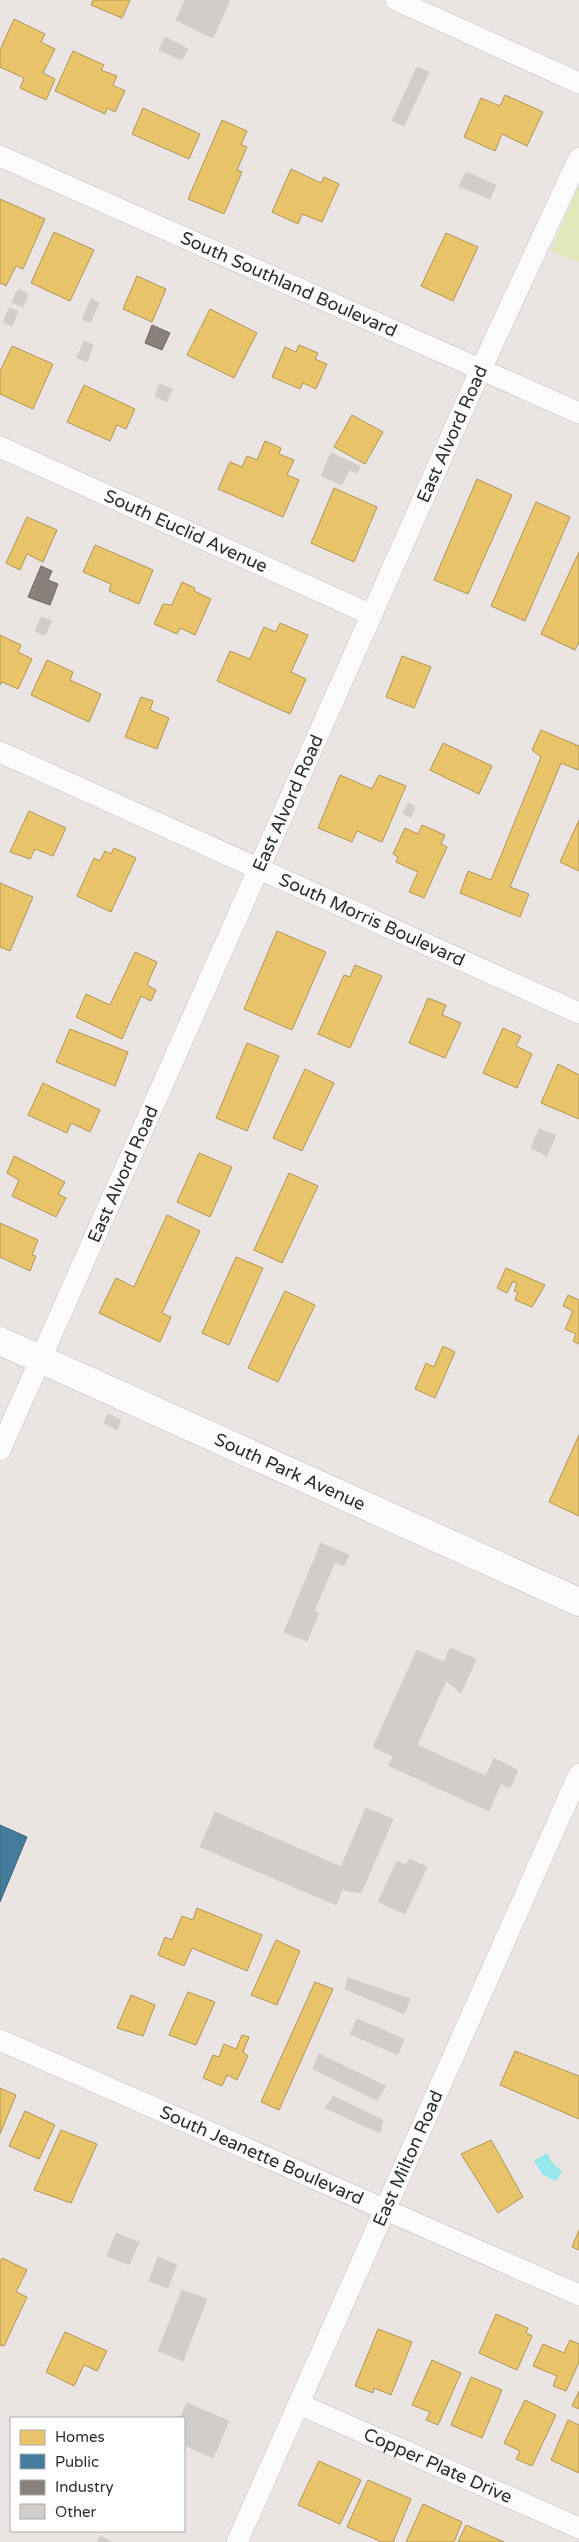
<svg xmlns="http://www.w3.org/2000/svg" width="579" height="2542" viewBox="0 0 579 2542" font-family="'Varela Round',sans-serif">
	<style>
		.pitch { fill: #e1e8b8 }
		.water { fill: #95e8ec }
		.homes { fill: #e9c46a; stroke: #b09657 }
		.public { fill: #457b9d; stroke: #3e637b }
		.industry { fill: #8a817c; stroke: #6e6864 }
		.building { fill: #d1cdcb; stroke: #d5d0ce }
		.lines { fill: none; stroke-linecap: round; stroke-linejoin: round }
		.street-casing { stroke: #c4c2c3; stroke-width: 22 }
		.secondary-casing { stroke: #c4c2c3; stroke-width: 29 }
		.street { stroke: #fcfbfb; stroke-width: 21 }
		.secondary { stroke: #fcfbfb; stroke-width: 28 }
		.labels { text-anchor: middle; stroke-width: 5; stroke-linejoin: round; paint-order: stroke }
		.street-label { font-size: 18px; fill: #2c2c2c; stroke: #fff }
	</style>
	<rect width="100%" height="100%" fill="#eae4e2"/>
	<path class="pitch" d="M579,185V262L551,251Z"/>
	<path class="water" d="M547,2153L551,2161L562,2172L556,2181L543,2175L534,2161Z"/>
	<g class="homes">
		<path d="M93,0H130L122,18L91,5Z"/>
		<path d="M14,19L45,34L41,42L55,49L43,73L55,79L46,100L20,88L24,78L0,67V50Z"/>
		<path d="M73,51L104,65L101,70L117,76L113,85L125,91L115,112L107,108L105,114L55,91Z"/>
		<path d="M505,95L543,112L527,146L502,134L495,151L464,137L481,98L500,106Z"/>
		<path d="M143,108L200,134L189,159L132,134Z"/>
		<path d="M222,120L247,131L241,145L247,147L237,170L242,172L224,214L188,199Z"/>
		<path d="M291,169L321,183L324,177L339,184L322,222L302,214L298,224L272,212Z"/>
		<path d="M0,199L45,219L23,269L16,266L6,286L0,283Z"/>
		<path d="M54,232L94,250L70,301L31,283Z"/>
		<path d="M446,233L478,247L453,301L421,286Z"/>
		<path d="M137,276L166,289L152,322L123,309Z"/>
		<path d="M210,309L257,333L234,378L187,355Z"/>
		<path d="M299,345L318,353L315,359L327,364L316,389L303,383L300,389L272,377L285,347L296,352Z"/>
		<path d="M12,346L53,364L33,409L0,394V371Z"/>
		<path d="M84,385L135,409L126,429L117,425L110,441L67,422Z"/>
		<path d="M352,415L383,432L365,464L334,447Z"/>
		<path d="M265,441L281,448L279,454L294,460L287,475L299,480L283,517L218,489L230,462L242,467L247,456L257,460Z"/>
		<path d="M477,479L512,495L468,594L434,580Z"/>
		<path d="M334,488L377,507L354,562L311,543Z"/>
		<path d="M536,502L570,517L525,621L491,606Z"/>
		<path d="M27,517L57,530L43,562L27,554L20,570L6,563Z"/>
		<path d="M95,545L153,570L139,604L109,591L111,584L83,572Z"/>
		<path d="M579,552V642L575,650L541,634Z"/>
		<path d="M182,582L195,588L194,591L211,599L195,635L180,628L177,634L154,624L163,604L172,605Z"/>
		<path d="M280,623L308,635L291,672L306,679L290,714L217,681L230,651L250,659L264,627L276,632Z"/>
		<path d="M0,635L21,645L18,652L32,659L18,689L2,682L0,685Z"/>
		<path d="M402,656L431,667L414,708L386,697Z"/>
		<path d="M47,660L73,672L70,680L101,694L89,722L31,695Z"/>
		<path d="M141,697L153,701L150,710L169,718L157,749L125,737Z"/>
		<path d="M541,730L579,746V767L578,770L561,763L510,887L529,894L520,917L460,893L468,871L491,880L541,757L532,750Z"/>
		<path d="M443,743L492,766L479,794L430,770Z"/>
		<path d="M340,775L372,789L379,775L406,786L382,842L357,831L352,842L318,828Z"/>
		<path d="M29,811L66,828L53,856L35,849L30,859L10,852Z"/>
		<path d="M579,820V871L560,862Z"/>
		<path d="M422,825L445,835L441,844L447,847L424,898L409,892L418,872L396,862L398,857L393,854L405,828L418,834Z"/>
		<path d="M114,848L136,858L111,912L77,896L94,858L100,861L105,851L111,854Z"/>
		<path d="M0,883L33,897L10,951L0,947Z"/>
		<path d="M277,931L326,952L292,1030L244,1009Z"/>
		<path d="M135,952L157,962L147,985L156,990L151,1001L141,996L122,1039L76,1017L86,994L110,1005Z"/>
		<path d="M355,965L382,976L350,1048L318,1034L344,975L350,977Z"/>
		<path d="M428,998L446,1005L442,1015L461,1023L445,1058L409,1043Z"/>
		<path d="M503,1028L521,1036L516,1046L532,1054L517,1088L483,1073Z"/>
		<path d="M70,1029L128,1052L115,1086L56,1062Z"/>
		<path d="M247,1043L279,1056L247,1131L216,1118Z"/>
		<path d="M558,1064L579,1075V1119L541,1103Z"/>
		<path d="M305,1069L334,1083L302,1151L273,1138Z"/>
		<path d="M43,1083L100,1110L90,1132L71,1123L67,1133L28,1115Z"/>
		<path d="M199,1153L232,1167L210,1217L177,1202Z"/>
		<path d="M14,1156L65,1182L58,1194L66,1198L56,1217L12,1196L19,1180L7,1173Z"/>
		<path d="M289,1173L318,1186L282,1263L254,1250Z"/>
		<path d="M167,1215L200,1231L162,1313L171,1317L160,1342L99,1313L116,1278L134,1287Z"/>
		<path d="M0,1223L38,1240L32,1255L36,1256L30,1271L0,1257Z"/>
		<path d="M236,1257L263,1268L229,1345L202,1333Z"/>
		<path d="M506,1268L545,1285L532,1307L515,1300L518,1292L514,1291L517,1284L513,1281L507,1293L497,1288Z"/>
		<path d="M285,1291L315,1305L278,1382L248,1368Z"/>
		<path d="M568,1295L579,1300V1344L573,1341L576,1334L565,1329L573,1311L563,1306Z"/>
		<path d="M443,1346L455,1352L435,1398L415,1389L426,1363L434,1367Z"/>
		<path d="M579,1435V1516L549,1502Z"/>
		<path d="M197,1908L262,1935L247,1971L192,1948L184,1966L158,1955L165,1937L172,1940L182,1916L193,1920Z"/>
		<path d="M276,1940L300,1951L277,2005L251,1995Z"/>
		<path d="M315,1982L333,1989L279,2110L261,2102Z"/>
		<path d="M188,1992L215,2002L196,2045L169,2035Z"/>
		<path d="M131,1995L155,2005L143,2036L117,2028Z"/>
		<path d="M242,2035L249,2037L243,2052L248,2056L237,2080L227,2075L222,2086L203,2078L213,2055L219,2057L224,2044L236,2049Z"/>
		<path d="M515,2051L579,2076V2119L500,2085Z"/>
		<path d="M0,2088L16,2095L0,2134Z"/>
		<path d="M25,2111L55,2125L39,2159L9,2146Z"/>
		<path d="M61,2130L97,2144L71,2203L34,2190Z"/>
		<path d="M491,2140L523,2197L498,2213L461,2154Z"/>
		<path d="M579,2230V2250L572,2247Z"/>
		<path d="M2,2258L27,2270L16,2292L27,2297L4,2346L0,2345V2262Z"/>
		<path d="M496,2314L528,2328L526,2333L532,2336L517,2370L479,2353Z"/>
		<path d="M378,2329L412,2342L391,2395L374,2388L373,2393L355,2386Z"/>
		<path d="M65,2332L107,2351L97,2371L84,2365L74,2386L46,2372Z"/>
		<path d="M570,2340L579,2344V2362L566,2391L553,2386L557,2376L533,2366L543,2344L564,2353Z"/>
		<path d="M432,2360L461,2373L438,2425L426,2420L430,2412L412,2405Z"/>
		<path d="M471,2377L502,2390L482,2438L451,2425Z"/>
		<path d="M579,2391V2409L572,2406Z"/>
		<path d="M525,2400L556,2415L532,2466L516,2459L520,2451L504,2443Z"/>
		<path d="M568,2420L579,2425V2473L551,2460Z"/>
		<path d="M319,2461L361,2480L340,2524L298,2505Z"/>
		<path d="M368,2480L411,2499L393,2542H382L347,2527Z"/>
		<path d="M423,2504L462,2522L454,2542H406Z"/>
		<path d="M466,2525L504,2542H458Z"/>
	</g>
	<path class="public" d="M0,1825L27,1837L0,1902Z"/>
	<g class="industry">
		<path d="M152,325L170,333L162,350L145,343Z"/>
		<path d="M41,566L52,571L48,580L58,584L50,605L28,597Z"/>
	</g>
	<g class="building">
		<path d="M185,0H230L213,38L176,20Z"/>
		<path d="M165,37L188,49L182,60L159,50Z"/>
		<path d="M417,67L429,72L404,126L392,121Z"/>
		<path d="M466,172L496,185L490,199L459,186Z"/>
		<path d="M18,289L28,294L23,307L12,302Z"/>
		<path d="M91,299L99,303L90,323L82,319Z"/>
		<path d="M9,308L18,311L12,326L3,322Z"/>
		<path d="M84,341L93,345L87,362L77,358Z"/>
		<path d="M160,384L172,389L167,402L155,396Z"/>
		<path d="M331,453L360,466L357,473L349,470L342,485L321,476Z"/>
		<path d="M41,617L52,621L45,635L35,631Z"/>
		<path d="M408,803L415,807L411,817L403,814Z"/>
		<path d="M539,1129L556,1135L547,1156L531,1148Z"/>
		<path d="M108,1414L121,1420L117,1430L104,1423Z"/>
		<path d="M321,1543L349,1555L344,1566L335,1562L314,1611L319,1613L307,1641L284,1632Z"/>
		<path d="M450,1648L476,1659L461,1693L446,1681L417,1745L501,1783L489,1811L389,1766L393,1756L373,1747L417,1650L444,1662Z"/>
		<path d="M494,1758L518,1770L510,1788L486,1776Z"/>
		<path d="M366,1808L393,1819L361,1893L342,1890L336,1905L200,1847L215,1812L341,1867Z"/>
		<path d="M409,1859L427,1867L405,1914L378,1902L397,1861L406,1865Z"/>
		<path d="M348,1978L410,1999L404,2014L345,1989Z"/>
		<path d="M357,2019L404,2039L398,2055L350,2034Z"/>
		<path d="M319,2054L386,2086L377,2100L313,2069Z"/>
		<path d="M333,2096L383,2120L380,2133L325,2108Z"/>
		<path d="M116,2233L139,2242L129,2265L107,2256Z"/>
		<path d="M158,2257L177,2265L168,2288L149,2281Z"/>
		<path d="M182,2290L207,2299L183,2361L158,2351Z"/>
		<path d="M187,2403L229,2421L213,2458L184,2445V2418H180Z"/>
		<path d="M100,2536L112,2542H97Z"/>
	</g>
	<g class="lines">
		<g class="street-casing">
			<g id="street">
				<path d="M396,0L579,83"/>
				<path id="s1" d="M0,156L579,413"/>
				<path id="s2" d="M0,447L372,615"/>
				<path id="s3" d="M0,752L579,1013"/>
				<path id="s4" d="M0,1450L481,369L579,158"/>
				<path id="s5" d="M0,2040L579,2295"/>
				<path id="s6" d="M299,2404L579,2528"/>
				<path id="s7" d="M237,2542L579,1774"/>
			</g>
		</g>
		<g class="secondary-casing">
			<g id="secondary">
				<path id="s8" d="M0,1341L579,1602"/>
			</g>
		</g>
		<use href="#street" class="street"/>
		<use href="#secondary" class="secondary"/>
	</g>
	<g class="labels">
		<g class="street-label">
			<text dy="6" stroke="none"><textPath href="#s1" startOffset="316">South Southland Boulevard</textPath></text>
			<text dy="6" stroke="none"><textPath href="#s4" startOffset="1112">East Alvord Road</textPath></text>
			<text dy="6" stroke="none"><textPath href="#s2" startOffset="204">South Euclid Avenue</textPath></text>
			<text dy="6" stroke="none"><textPath href="#s4" startOffset="708">East Alvord Road</textPath></text>
			<text dy="6" stroke="none"><textPath href="#s3" startOffset="408">South Morris Boulevard</textPath></text>
			<text dy="6" stroke="none"><textPath href="#s4" startOffset="302">East Alvord Road</textPath></text>
			<text dy="6" stroke="none"><textPath href="#s8" startOffset="318">South Park Avenue</textPath></text>
			<text dy="6" stroke="none"><textPath href="#s5" startOffset="286">South Jeanette Boulevard</textPath></text>
			<text dy="6" stroke="none"><textPath href="#s7" startOffset="420">East Milton Road</textPath></text>
			<text dy="6" stroke="none"><textPath href="#s6" startOffset="152">Copper Plate Drive</textPath></text>
		</g>
	</g>
	<rect x="10" y="2417" width="175" height="115" fill="#ffffff" stroke="#ababab"/>
	<rect x="20" y="2430" width="25" height="15" fill="#e9c46a" stroke="#ababab"/>
	<text x="55" y="2442" font-size="15" fill="#2c2c2c">Homes</text>
	<rect x="20" y="2454" width="25" height="15" fill="#457b9d" stroke="#ababab"/>
	<text x="55" y="2467" font-size="15" fill="#2c2c2c">Public</text>
	<rect x="20" y="2480" width="25" height="15" fill="#8a817c" stroke="#ababab"/>
	<text x="55" y="2492" font-size="15" fill="#2c2c2c">Industry</text>
	<rect x="20" y="2504" width="25" height="15" fill="#d1cdcb" stroke="#ababab"/>
	<text x="55" y="2517" font-size="15" fill="#2c2c2c">Other</text>
</svg>
